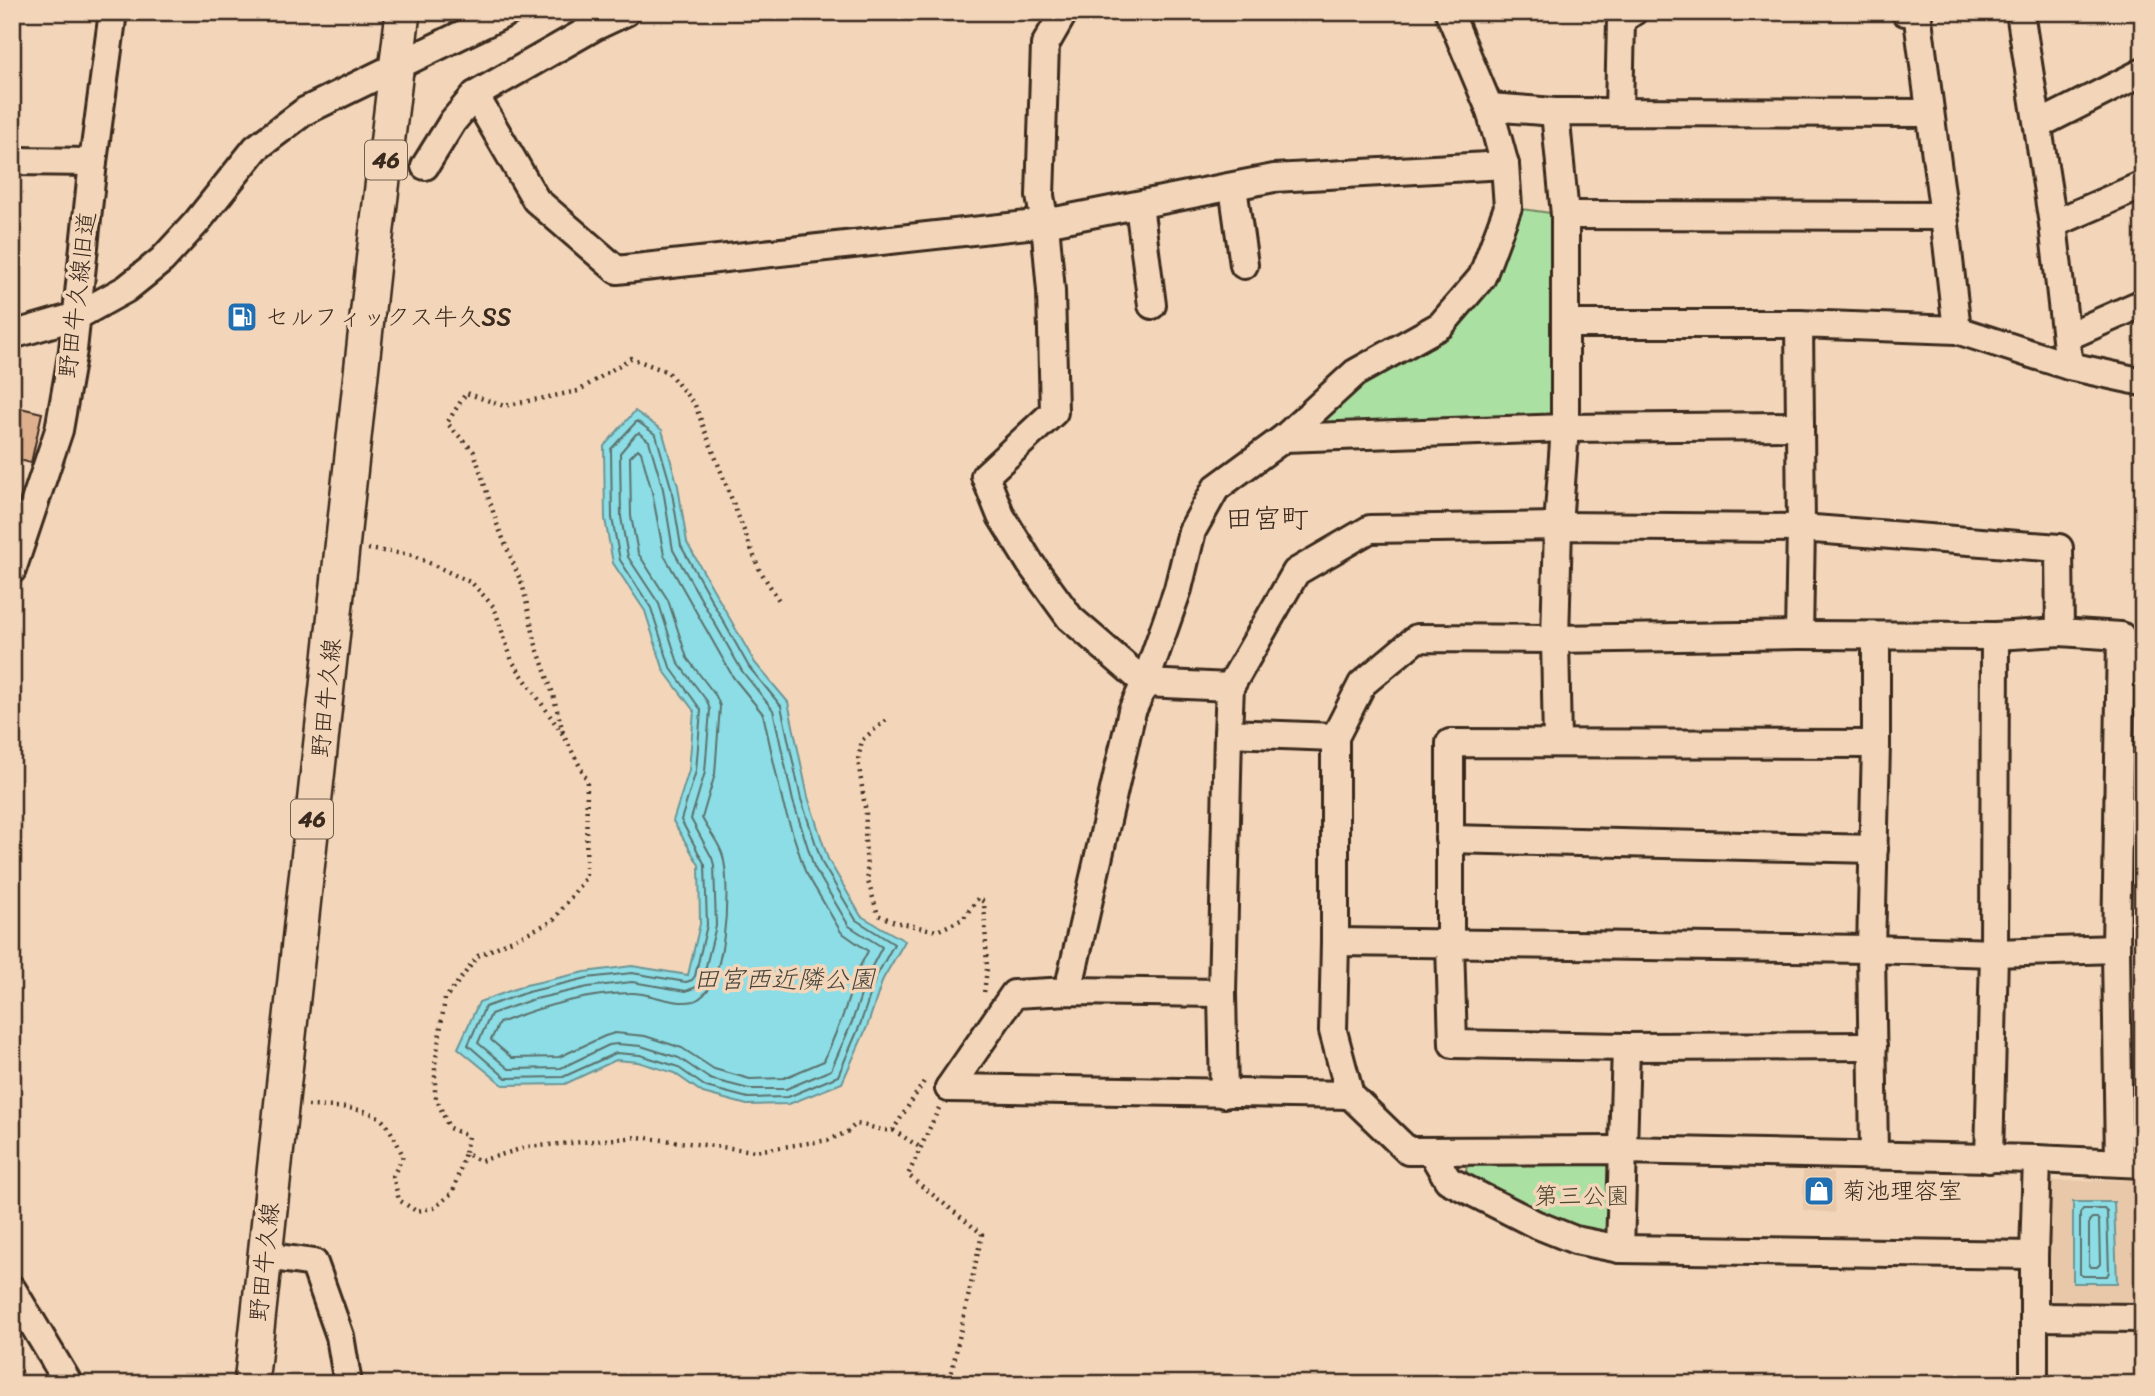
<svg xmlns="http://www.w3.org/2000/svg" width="2155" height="1396" viewBox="0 0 2155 1396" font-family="Sriracha,'Klee One',sans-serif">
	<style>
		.built { fill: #e9c8aa }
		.green { fill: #abe0a3; stroke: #738560; stroke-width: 2 }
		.water { fill: #8cdde5; stroke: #6c9595; stroke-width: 2 }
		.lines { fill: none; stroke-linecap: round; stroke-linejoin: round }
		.shore { stroke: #5b726e; stroke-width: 2 }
		.building { fill: #deb08e; stroke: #3b2a1e; stroke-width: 2 }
		.minor-casing { stroke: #3b2a1e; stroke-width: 32 }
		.major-casing { stroke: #3b2a1e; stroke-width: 38 }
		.path { stroke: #3b2a1e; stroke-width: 4.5; stroke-dasharray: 2 5; stroke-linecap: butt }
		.minor { stroke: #f3d6ba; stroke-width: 26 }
		.major { stroke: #f3d6ba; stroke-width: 33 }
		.labels { text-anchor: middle; stroke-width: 7; stroke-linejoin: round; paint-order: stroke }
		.shield { fill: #f3d6ba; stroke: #725e4d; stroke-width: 2 }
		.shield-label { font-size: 23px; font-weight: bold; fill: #3b2a1e }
		.street-label { font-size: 24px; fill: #3b2a1e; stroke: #f3d6ba }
		.poi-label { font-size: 24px; fill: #3b2a1e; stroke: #f3d6ba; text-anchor: start }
		.park-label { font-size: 24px; fill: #4c4532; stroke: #f3d6ba }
		.water-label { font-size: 26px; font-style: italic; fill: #47453c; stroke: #f3d6ba }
		.quarter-label { font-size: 28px; fill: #3b2a1e; stroke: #f3d6ba }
	</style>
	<rect width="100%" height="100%" fill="#f3d6ba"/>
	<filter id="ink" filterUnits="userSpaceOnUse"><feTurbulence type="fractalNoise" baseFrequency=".0143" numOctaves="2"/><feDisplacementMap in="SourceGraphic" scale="14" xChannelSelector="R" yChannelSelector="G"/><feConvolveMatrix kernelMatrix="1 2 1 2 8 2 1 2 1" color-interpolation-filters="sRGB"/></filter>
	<g filter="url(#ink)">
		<g class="built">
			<path d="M2143,620V1306L2051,1305L2049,1181L2131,1180L2141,622Z"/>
			<path d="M1803,1171L1833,1173L1835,1213L1803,1210Z"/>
		</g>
		<g class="green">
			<path d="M1508,207L1565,215V428L1284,438L1441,325Z"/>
			<path d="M1483,1160L1604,1164L1617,1171L1616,1231L1601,1237L1591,1236L1468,1177L1466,1169L1471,1162Z"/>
		</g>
		<g class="water">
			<path d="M635,411L662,430L678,486L687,543L755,663L788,702L808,797L828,859L861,916L905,941L883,979L867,1027L842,1083L789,1104L747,1105L703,1093L674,1073L638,1062L616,1060L565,1084L503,1085L458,1048L479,1002L526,985L585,972L632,966L688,975L700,924L699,865L673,821L689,770L694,711L664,671L645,611L613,563L605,519L604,446Z"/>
			<path d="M2073,1202H2114L2117,1283H2073Z"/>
		</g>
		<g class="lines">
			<g class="shore">
				<path d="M637,421L656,435L671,487L681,546L749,667L781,706L801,799L822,863L856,920L894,944L876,977L860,1025L838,1076L788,1097L748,1098L706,1087L676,1066L640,1055L616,1053L563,1077L506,1078L468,1045L485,1007L528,992L587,978L632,973L686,982L692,980L695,976L707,925L705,865L681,820L696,771L701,710L670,667L651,608L620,560L612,518L611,449Z"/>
				<path d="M639,433L649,441L663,489L673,550L742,671L773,710L793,801L814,867L849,926L882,947L868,974L852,1022L831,1070L786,1089H749L710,1079L679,1058L641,1046L617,1044L609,1045L561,1068L509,1069L478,1043L491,1014L531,1000L588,987L632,982L686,991L699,986L703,978L716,926L714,865L712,858L691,819L705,772L710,710L707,701L678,663L659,604L628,557L621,517L620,453L636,434Z"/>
				<path d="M638,449L641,452L652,492L664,555L733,677L763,714L783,804L805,871L841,932L868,951L858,970L842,1018L824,1061L784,1078L750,1079L714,1069L682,1048L645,1036L615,1033L605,1036L559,1057L512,1058L491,1040L499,1023C539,1007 586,994 630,993C650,992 673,1006 694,1001C727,991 730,890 724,861C722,846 709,832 702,818L715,774L720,706L716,696L687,658L668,600L638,553L631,516L630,457Z"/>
				<path d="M2083,1209H2104L2107,1212L2109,1272L2107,1276H2083L2080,1274V1213Z"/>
				<path d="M2092,1218H2097L2099,1221L2100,1264L2097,1267H2091L2089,1264V1221Z"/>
			</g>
		</g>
		<path class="building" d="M12,406L42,413L31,463L12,458Z"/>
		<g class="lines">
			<g class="minor-casing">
				<g id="minor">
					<path d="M1064,12L1045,45L1040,196L1045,223L1051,291L1054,412L985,476L1001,516L1030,563L1070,618L1145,683L1230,687L1228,733L1335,737"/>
					<path d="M1905,12H1917L1944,216L1957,330"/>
					<path d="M2020,12L2053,224L2069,366"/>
					<path d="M475,95L536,200L617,270L1045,223L1274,178L1505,165"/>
					<path d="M1489,107L1555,112"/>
					<path d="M1619,111L1621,20L1633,12"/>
					<path d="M2038,125L2143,72"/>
					<path d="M12,161L93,162"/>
					<path d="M425,166L453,121L475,95L594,27L626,12"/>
					<path d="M1233,187L1244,265"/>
					<path d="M1139,205L1152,305"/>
					<path d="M1565,215L1944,216"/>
					<path d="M2053,224L2143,185"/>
					<path d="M1565,324H1799"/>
					<path d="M12,335L77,316L126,289L162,260L196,223L256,148L305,111L508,12"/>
					<path d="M2066,337L2143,303"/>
					<path d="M1284,438L1565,428L1799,426"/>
					<path d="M12,570L59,430L73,350L93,162L113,12"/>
					<path d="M1799,635L1801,528L1799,324L1957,330L2069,366L2143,382"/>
					<path d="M1230,687L1296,572L1370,529L1558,526L1801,528L2059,548L2060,632"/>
					<path d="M1557,743L1555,639L1558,526L1565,428V215L1555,112L1929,113"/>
					<path d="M1449,839L1874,849"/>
					<path d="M1335,942L1871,949L1994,953L2116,949"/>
					<path d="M1068,991L1132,711L1145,683L1178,589L1192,531L1216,488L1284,438L1355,373L1441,325L1482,277L1508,207L1505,165L1489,107L1449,12"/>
					<path d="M1873,1046L1626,1047L1453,1044L1450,944V743L1876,744"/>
					<path d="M1626,1047L1620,1249L2034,1255"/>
					<path d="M949,1088L1350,1095"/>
					<path d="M949,1088L1014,994L1068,991L1222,993"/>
					<path d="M1224,1094L1222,993L1228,733"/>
					<path d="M1431,1151L1448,1180L1535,1224L1575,1240L1620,1249"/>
					<path d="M1874,1155L1871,949L1876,744V636"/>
					<path d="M1989,1159L1994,953L1995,636"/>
					<path d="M2119,1162L2116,949L2121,636L2060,632L1995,636L1799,635L1555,639L1417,638L1362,684L1335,737V942L1333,1031L1350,1095L1408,1151L1622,1150L2037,1159L2143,1164"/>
					<path d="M265,1256L314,1263L340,1336L348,1384"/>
					<path d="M12,1289L69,1384"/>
					<path d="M2036,1317L2143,1318"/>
					<path d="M2034,1384V1255L2037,1159"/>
				</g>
			</g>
			<g class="major-casing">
				<path id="major" d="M251,1384L374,254L403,12"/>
			</g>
			<g class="path">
				<path d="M368,549L412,555L472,583L494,607L512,661L564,736L587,780L586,877L553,921L478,956L445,999L435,1065V1095L449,1128L468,1136L465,1153L480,1161L527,1147L638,1137L755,1151L829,1140L847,1132L856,1124C868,1125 883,1132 893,1130L925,1080"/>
				<path d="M886,720L862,740L858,760L866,814L865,840L868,881L878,915L895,922L937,931L963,919L978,898L984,902L987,969L984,993"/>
				<path d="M563,732L552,691L536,645L523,587L497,524L474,452L447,423L466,393L504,406L578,391L631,358L668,372L695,405L759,569L780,602"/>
				<path d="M308,1106C328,1107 356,1106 375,1115C388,1121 397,1143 403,1156L393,1176L399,1200L416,1211L434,1208L453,1192L465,1153"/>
				<path d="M939,1108L908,1175L982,1234L949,1384"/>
				<path d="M893,1130L921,1148"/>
			</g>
			<use href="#minor" class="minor"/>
			<use href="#major" class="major"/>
		</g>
	</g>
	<defs>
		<g id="fuel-square" transform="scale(1.575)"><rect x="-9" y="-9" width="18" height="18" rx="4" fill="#1f6fb2" stroke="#f3d6ba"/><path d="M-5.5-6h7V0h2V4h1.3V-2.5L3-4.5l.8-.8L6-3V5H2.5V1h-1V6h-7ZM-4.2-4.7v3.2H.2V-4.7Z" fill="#fff"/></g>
		<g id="shop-square" transform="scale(1.575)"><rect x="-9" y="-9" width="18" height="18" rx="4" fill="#1f6fb2" stroke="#f3d6ba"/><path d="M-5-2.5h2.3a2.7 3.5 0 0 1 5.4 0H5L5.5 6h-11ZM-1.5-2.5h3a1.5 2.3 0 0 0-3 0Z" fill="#fff"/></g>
	</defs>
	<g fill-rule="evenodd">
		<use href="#fuel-square" x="242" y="317"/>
		<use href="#shop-square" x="1819" y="1191"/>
	</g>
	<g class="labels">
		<g class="shield">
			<rect x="365" y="140.5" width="42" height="39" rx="5"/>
			<rect x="291" y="799.5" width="42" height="39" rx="5"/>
		</g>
		<g class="shield-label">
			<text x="386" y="168">46</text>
			<text x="312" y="827">46</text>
		</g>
		<g class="street-label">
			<text transform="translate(77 295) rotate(-83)" y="8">野田牛久線旧道</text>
			<text transform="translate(326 698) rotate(-84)" y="8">野田牛久線</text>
			<text transform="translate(264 1262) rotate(-84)" y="8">野田牛久線</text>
		</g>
		<g class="poi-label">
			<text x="265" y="325">セルフィックス牛久SS</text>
			<text x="1842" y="1199">菊池理容室</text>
		</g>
		<g class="park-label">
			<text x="1582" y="1204">第三公園</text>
		</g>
		<g class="water-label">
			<text x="784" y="988">田宮西近隣公園</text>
		</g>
		<g class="quarter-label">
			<text x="1267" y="528">田宮町</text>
		</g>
	</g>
	<rect width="2155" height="1396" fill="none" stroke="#f3d6ba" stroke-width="42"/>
	<rect x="21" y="21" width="2113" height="1354" fill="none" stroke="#3b2a1e" stroke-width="2.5" filter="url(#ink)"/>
</svg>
